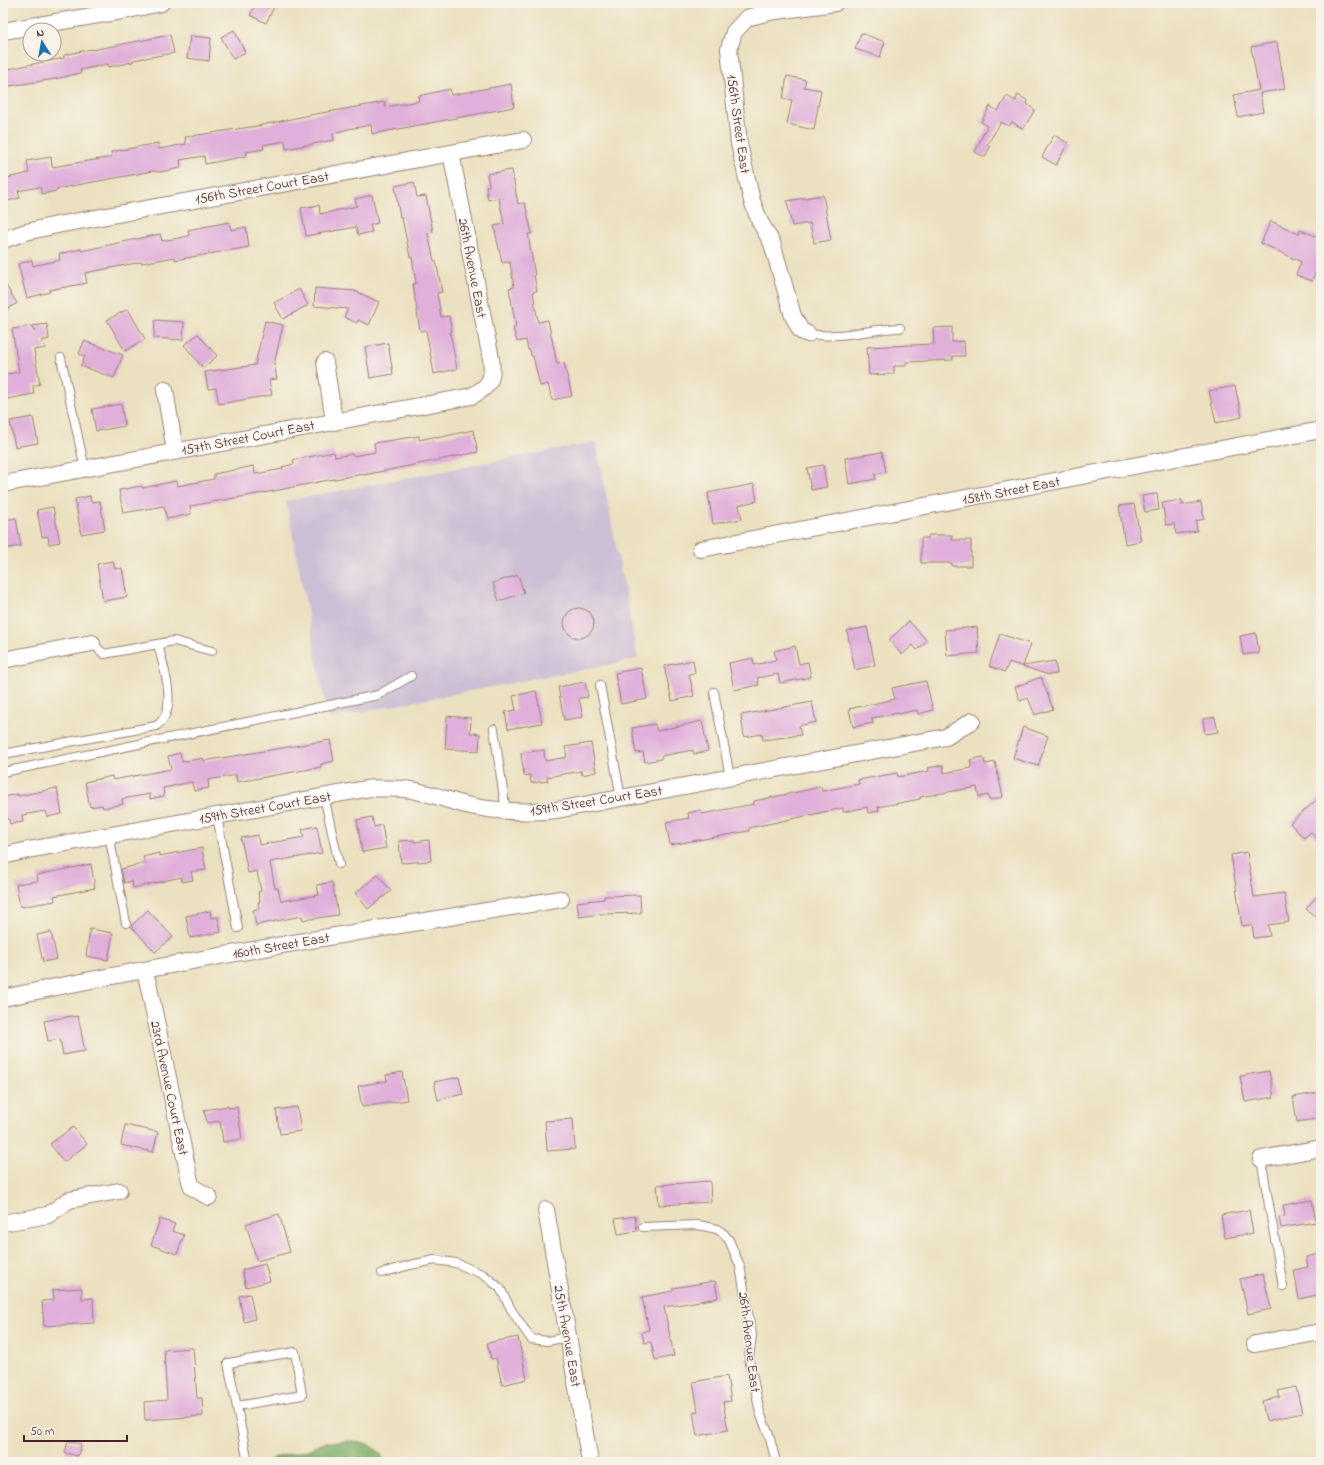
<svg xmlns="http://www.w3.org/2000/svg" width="1324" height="1465" viewBox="0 0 1324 1465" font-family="'Indie Flower',sans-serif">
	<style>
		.industrial { fill: #ccbed4 }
		.forest { fill: #7eae68; stroke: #64664a }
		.building { fill: #e0afda }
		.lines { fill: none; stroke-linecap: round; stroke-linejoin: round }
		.service-casing { stroke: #9a8076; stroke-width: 10 }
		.minor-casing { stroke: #9a8076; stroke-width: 18 }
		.service { stroke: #fff; stroke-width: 8 }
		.minor { stroke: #fff; stroke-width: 16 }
		.labels { text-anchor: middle; stroke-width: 3; stroke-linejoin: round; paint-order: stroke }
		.street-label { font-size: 14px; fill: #4a1f2b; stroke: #f7f3e8 }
	</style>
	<rect width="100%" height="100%" fill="#f7f3e8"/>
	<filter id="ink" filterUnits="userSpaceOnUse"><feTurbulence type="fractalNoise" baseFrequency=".025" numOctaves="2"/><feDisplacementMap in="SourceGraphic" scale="8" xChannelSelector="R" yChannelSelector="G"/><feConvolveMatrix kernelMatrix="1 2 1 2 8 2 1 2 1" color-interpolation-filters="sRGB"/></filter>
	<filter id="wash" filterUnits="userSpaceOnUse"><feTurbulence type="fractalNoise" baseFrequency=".012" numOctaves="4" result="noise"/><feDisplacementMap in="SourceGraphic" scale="16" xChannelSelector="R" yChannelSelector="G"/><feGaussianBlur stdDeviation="0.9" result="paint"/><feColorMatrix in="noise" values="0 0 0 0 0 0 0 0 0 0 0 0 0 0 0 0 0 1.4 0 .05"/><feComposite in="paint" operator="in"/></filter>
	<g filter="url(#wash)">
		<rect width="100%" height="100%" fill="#ebe1c0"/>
		<path class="industrial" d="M596,442L638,659L328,718L286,501Z"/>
		<path class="forest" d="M326,1442C336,1442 352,1440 361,1442C371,1444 382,1453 385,1462H268L273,1458L307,1450Z"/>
		<g id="blocks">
			<g class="building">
				<path d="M256,3H266L274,7L266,23L250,15Z"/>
				<path d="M234,30L245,52L233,59L221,37Z"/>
				<path d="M861,33L885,42L880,57L855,49Z"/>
				<path d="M170,35L174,53L133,60V62L108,67V64L80,70L81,73L55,79L3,87V70L64,58V55L92,49V50Z"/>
				<path d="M190,36L211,38L209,61L187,58Z"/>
				<path d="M1277,42L1285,89L1260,93L1263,112L1238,117L1234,95L1259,90L1251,47Z"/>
				<path d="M787,76L806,80L804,87L821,90L814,130L787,124L792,100L783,99Z"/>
				<path d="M511,84L514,107L372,134L371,125L348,129L333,133L334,140L286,149L285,141L263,145L264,149L246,152L247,156L205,164L204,156L180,160L181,168L160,172L153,171L99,181L56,189L57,191L42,194L40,187L18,191L20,198L3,202V179L29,173L27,161L51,157L52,167L112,157L111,152L158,143L159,149L186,144L185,137L257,126L310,115L385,102V107L419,101L418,96L450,89L451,95Z"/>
				<path d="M1018,95L1028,101L1027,104L1035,110L1023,129L1012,122L1009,126L1001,122L987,145L990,147L985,157L975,152L987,126L981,122L990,106L998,111L1007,96L1015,101Z"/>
				<path d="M1054,135L1068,143L1056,165L1042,157Z"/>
				<path d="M512,170L518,204L525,203L532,234H528L535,275H534L537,291L533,292L538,322L548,320L557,364L564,363L572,396L552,400L548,384L540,386L533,356H531L530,350H528L526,340L517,342L513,327H516L509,288L514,287L510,262L502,263L494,226L504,224L499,198L488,200L486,186H489L487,174Z"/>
				<path d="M414,182L417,197L426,196L433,232L428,233L434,261H436L442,292L437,293L441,317L449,316L452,332H450L457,369L434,374L426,330L420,331L413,284L416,283L412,257H410L402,218H400L395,186Z"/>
				<path d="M372,195L378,223L370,225L372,232L358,235L356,227L306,236L301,208L319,205L320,214L357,206L355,199Z"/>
				<path d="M823,195L831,240L814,243L810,223L792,226L787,201Z"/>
				<path d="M1271,221L1299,234L1300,230L1321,238V258L1312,281L1296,275L1301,262L1261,243Z"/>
				<path d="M229,222L231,230L246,227L249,247L175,260V257L142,263L141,262L85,273L87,283L49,290L50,292L27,298L18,264L32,260L33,266L60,260L59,254L81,249V251L160,234L162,241L189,236L188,230Z"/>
				<path d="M3,281L17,303L3,312Z"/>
				<path d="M315,288L355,291L379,302L369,325L358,320L357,323L344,317L348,309L314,306Z"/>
				<path d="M299,289L308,305L283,319L274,303Z"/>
				<path d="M128,309L145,339L125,351L107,320Z"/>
				<path d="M155,320L184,322L183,340L154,338Z"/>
				<path d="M265,321L283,325L274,364L277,379L269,380L272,395L219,404L216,388L208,389L205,372L255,365Z"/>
				<path d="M47,324L49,339L41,341L46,348L34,350L40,384L33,386L34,394L7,399L3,375L19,372L12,329L31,326L35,331L33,326Z"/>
				<path d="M952,327V342L964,341L965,356H953V360L906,362V366H894V374L869,375L867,347L934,344L933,328Z"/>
				<path d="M198,334L217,356L203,368L184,345Z"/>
				<path d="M84,341L123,355L114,378L81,366L85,356L79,354Z"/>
				<path d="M388,343L393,374L370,378L365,347Z"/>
				<path d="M1235,386L1242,417L1216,423L1209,391Z"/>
				<path d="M121,404L125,426L96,431L92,409Z"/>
				<path d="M33,417L38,443L15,447L10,421Z"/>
				<path d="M473,430L478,452L364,475V474L323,481L274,491L190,506L191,514L167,519L164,506L123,513L119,490L142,486L143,488L176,481L177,486L214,479V474L254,466L255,474L283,469L282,467L294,464L293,460L334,452L335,457L352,454L353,456L375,452L374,443L419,436V440L437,436V438Z"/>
				<path d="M882,452L886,472L875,474L876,479L849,484L845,458Z"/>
				<path d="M823,465L827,487L811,490L807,468Z"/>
				<path d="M754,484L757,501L739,505L742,519L713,524L708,493Z"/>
				<path d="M1157,494L1159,510L1145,512L1142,496Z"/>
				<path d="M90,496L91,502L100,501L105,530L81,534L75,499Z"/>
				<path d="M1182,500V505L1201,502L1204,519L1196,521L1197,531L1176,534L1174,524L1166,525L1162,503Z"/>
				<path d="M1134,504L1141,541L1125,544L1119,506Z"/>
				<path d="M53,507L60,542L49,544L48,536L42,537L37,510Z"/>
				<path d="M16,518L21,546L3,549V520Z"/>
				<path d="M929,535H952V540H971V566H952V563H921V538H928Z"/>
				<path d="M113,561L115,569L122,568L127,597L103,601L97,564Z"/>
				<path d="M518,575L524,593L499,601L493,583Z"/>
				<circle cx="579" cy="623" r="15"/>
				<path d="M909,621L927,641L917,650L913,645L902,655L889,640Z"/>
				<path d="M867,627L875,665L855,670L847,631Z"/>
				<path d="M977,627L979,653L947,656L945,630Z"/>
				<path d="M1256,633L1259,653L1243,655L1240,636Z"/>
				<path d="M1000,634L1031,644L1023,666L1055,661L1057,674L1049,675L1009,662L1005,672L989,666Z"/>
				<path d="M795,646L799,664L808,662L811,677L780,683L778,674L757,678L759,685L734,690L729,663L753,658L754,665L776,660L774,651Z"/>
				<path d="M693,660L695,673L689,674L694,696L672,701L664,666Z"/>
				<path d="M641,668L647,699L621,704L615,673Z"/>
				<path d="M1041,677L1053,709L1035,715L1028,698L1020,701L1015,687Z"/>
				<path d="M926,681L933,710L918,714L917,710L898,714V713L872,718L873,723L853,727L849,709L895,699L892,688Z"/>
				<path d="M585,682L588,697L579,698L583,717L564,720L558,687Z"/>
				<path d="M536,691L542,723L508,729L505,712L516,710L513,696Z"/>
				<path d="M812,702L816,722L799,726L801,735L763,740L762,734L744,737L741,715Z"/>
				<path d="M447,716L471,718L470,733L480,734L479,751L445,749Z"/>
				<path d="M1215,717L1218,732L1205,734L1203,719Z"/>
				<path d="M702,721L708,751L694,754L693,750L661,756V759L645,762L643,752L636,753L632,728L655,724L657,731Z"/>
				<path d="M1023,727L1048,736L1038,766L1013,758Z"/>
				<path d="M330,740L334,761L321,764V767L237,782L236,775L208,780L209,788L194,791L192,782L163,788L164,796L150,799V794L122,799L123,804L103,808L102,805L90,807L85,782L112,776L113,780L171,769L168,756L180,753L182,762L203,758L204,761Z"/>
				<path d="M591,743L596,772L582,775L581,771L547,777L548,781L531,783L530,775L524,776L521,753L544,750L545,761L567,757L565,747Z"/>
				<path d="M983,757L985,764L995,762L1003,797L989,800L988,795L979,797L977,787L920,797V799L878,807L879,811L868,813L867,807L843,812V808L749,828V831L670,845L666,822L689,818L688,813L701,810L702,814L754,804V801L821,787L822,791L859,784L858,780L897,773L898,777L929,771L928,768L943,765L944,773L972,768L970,760Z"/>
				<path d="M57,788L62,814L47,817L46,811L22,815L23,822L10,824L9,819L3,820V797L18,794V796Z"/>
				<path d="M1321,796V843L1311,832L1304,838L1290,823Z"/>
				<path d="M372,817L374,827L382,825L386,848L362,852L357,820Z"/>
				<path d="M317,826L322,853L270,862L275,888H278L281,901L319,895L317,885L332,882L338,915L303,920L302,916L256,925L253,910L259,909L258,902H260L258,892L261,891L257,871L248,873L241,838L258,835L259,845L304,837L302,829Z"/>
				<path d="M414,840V842L429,840L431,861L401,863L399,841Z"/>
				<path d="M202,848L206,870L191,872L193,880L182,882L181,877L133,888L132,881L124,883L121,869L145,863L143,857L159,853V856Z"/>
				<path d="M1247,852L1254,897L1284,893L1289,922L1268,925L1270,936L1254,938L1252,925L1242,926L1231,855Z"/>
				<path d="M91,864L95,888L54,896L55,901L20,907L16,884L38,881L37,875Z"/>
				<path d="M378,875L391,891L368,909L355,893Z"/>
				<path d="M1321,891V921L1306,909Z"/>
				<path d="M640,895L641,913L600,914L579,917L577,902L604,899V896Z"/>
				<path d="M148,910L173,937L155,952L131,926Z"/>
				<path d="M210,911L211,918L218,917L221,932L190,938L186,916Z"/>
				<path d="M90,929L113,933L108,960L86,956Z"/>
				<path d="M51,932L57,959L43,962L37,935Z"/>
				<path d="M72,1016L73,1017L78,1016L85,1051L63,1055L60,1039L48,1041L44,1021Z"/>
				<path d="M1269,1071L1274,1097L1245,1102L1240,1076Z"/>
				<path d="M402,1072L407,1100L362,1107L358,1086L387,1081L386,1075Z"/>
				<path d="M459,1077L463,1094L438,1100L434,1082Z"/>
				<path d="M1321,1092V1118L1297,1122L1293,1097Z"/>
				<path d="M228,1106V1108L237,1107L242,1139L223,1142L220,1121L207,1123L204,1110Z"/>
				<path d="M297,1107L301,1131L280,1134L276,1110Z"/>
				<path d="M573,1119L575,1149L547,1151L545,1121Z"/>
				<path d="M125,1125L158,1132L153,1152L121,1145Z"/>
				<path d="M73,1127L87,1144L64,1162L50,1144Z"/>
				<path d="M710,1181L711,1202L659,1205L657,1185Z"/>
				<path d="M1312,1200L1316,1222L1281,1228L1279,1217L1285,1216L1283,1205Z"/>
				<path d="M1249,1210L1253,1233L1225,1238L1221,1215Z"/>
				<path d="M279,1214L290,1252L257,1261L246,1224Z"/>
				<path d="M635,1216L637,1231L618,1234L615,1219Z"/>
				<path d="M160,1219L175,1224L172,1231L184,1235L177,1254L151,1245Z"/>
				<path d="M1319,1254L1321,1267V1294L1299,1299L1294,1270L1308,1267L1306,1257Z"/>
				<path d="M265,1264L270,1281L246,1287L242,1270Z"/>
				<path d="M1263,1274L1271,1309L1248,1314L1240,1279Z"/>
				<path d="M715,1281L718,1298L664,1307L674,1356L655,1360L651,1342L644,1343L642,1332L649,1330L642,1297L673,1291V1288Z"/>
				<path d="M82,1288V1299L93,1298L94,1323L44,1326L42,1301L54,1300L53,1290Z"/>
				<path d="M250,1294L255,1319L244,1322L239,1296Z"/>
				<path d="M518,1337L527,1379L502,1385L496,1358L491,1359L487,1343Z"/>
				<path d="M193,1348L197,1398H202L203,1416L145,1420L144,1402L167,1400L164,1350Z"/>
				<path d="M727,1376L731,1401L723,1402L728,1430L697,1436L693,1412L698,1411L693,1382Z"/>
				<path d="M1296,1387L1302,1413L1266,1421L1262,1401L1280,1397L1278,1391Z"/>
				<path d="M68,1441L81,1444L78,1456L65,1453Z"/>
			</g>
		</g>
	</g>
	<g filter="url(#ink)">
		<use href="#blocks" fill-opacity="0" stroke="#9a8076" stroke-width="1"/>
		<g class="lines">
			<g class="service-casing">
				<g id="service">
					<path d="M808,334C839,339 869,329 900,328"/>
					<path d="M61,358L85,469"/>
					<path d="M92,643L104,654L174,641L212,651"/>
					<path d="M600,685L621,798"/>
					<path d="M714,692L730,777"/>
					<path d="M494,729L506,812"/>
					<path d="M3,754L156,726C180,710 163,667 158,644"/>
					<path d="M3,772L378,695L411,676"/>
					<path d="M324,796L339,864"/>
					<path d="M217,816L238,928"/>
					<path d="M109,835L126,923"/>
					<path d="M1261,1159L1283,1286"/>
					<path d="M643,1227L698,1225L708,1227L717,1229L724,1234L729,1240L740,1266L752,1335L749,1358L760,1413L769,1435L776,1462"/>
					<path d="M382,1273L410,1265L435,1260L456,1263L484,1275L500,1288L512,1311L531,1339L547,1341L568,1337"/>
					<path d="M237,1406L302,1395L295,1352L228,1363L248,1462"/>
				</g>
			</g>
			<g class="minor-casing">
				<g id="minor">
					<path d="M3,31L128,10L161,3"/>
					<path d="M3,240L26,232L57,225L523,140"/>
					<path d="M808,334L801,331L793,316L772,243L760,222L752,201L739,144L729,49L734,32L747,18L769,12L835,3"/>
					<path d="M325,362L334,421"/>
					<path d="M165,390L175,451"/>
					<path d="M3,484L472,396C489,386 494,381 491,359L451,153"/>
					<path d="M701,549L1321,430"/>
					<path d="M3,660L92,643"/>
					<path d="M3,856L28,850L371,788C382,789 393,788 404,789C425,791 446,800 466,805C497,812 526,813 557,810L946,737L972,721"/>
					<path d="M144,970L148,983L163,1054L190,1181L192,1187L209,1197"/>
					<path d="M3,998C188,959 374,929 561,899"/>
					<path d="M1261,1159L1321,1148"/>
					<path d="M546,1210L590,1462"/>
					<path d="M3,1223L48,1215L69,1200L119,1191"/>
					<path d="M1255,1344L1321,1332"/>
				</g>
			</g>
			<use href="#service" class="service"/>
			<use href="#minor" class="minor"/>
		</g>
	</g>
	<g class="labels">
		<g class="street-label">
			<text transform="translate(739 124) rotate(82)" y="5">156th Street East</text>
			<text transform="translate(262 187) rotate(-10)" y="5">156th Street Court East</text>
			<text transform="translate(473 268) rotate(79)" y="5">26th Avenue East</text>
			<text transform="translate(248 437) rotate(-11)" y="5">157th Street Court East</text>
			<text transform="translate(1011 490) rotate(-11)" y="5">158th Street East</text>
			<text transform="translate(596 800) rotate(-9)" y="5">159th Street Court East</text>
			<text transform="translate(265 807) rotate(-10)" y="5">159th Street Court East</text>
			<text transform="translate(281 945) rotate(-10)" y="5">160th Street East</text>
			<text transform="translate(170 1088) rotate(78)" y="5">23rd Avenue Court East</text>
			<text transform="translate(568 1336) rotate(80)" y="5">25th Avenue East</text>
			<text transform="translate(750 1342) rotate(83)" y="5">26th Avenue East</text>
		</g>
	</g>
	<rect width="1324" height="1465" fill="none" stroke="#f7f3e8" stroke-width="16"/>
	<g transform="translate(42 42) rotate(349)"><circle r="19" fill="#f7f3e8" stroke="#b29e9c"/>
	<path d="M0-3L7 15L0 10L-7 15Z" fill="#1f6fb2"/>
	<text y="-6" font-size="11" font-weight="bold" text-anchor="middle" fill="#4a1f2b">N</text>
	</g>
	<path d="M24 1435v6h103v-6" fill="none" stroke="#4a1f2b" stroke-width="2"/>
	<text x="30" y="1435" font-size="12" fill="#4a1f2b" stroke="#f7f3e8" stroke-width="3" paint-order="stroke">50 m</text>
</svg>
